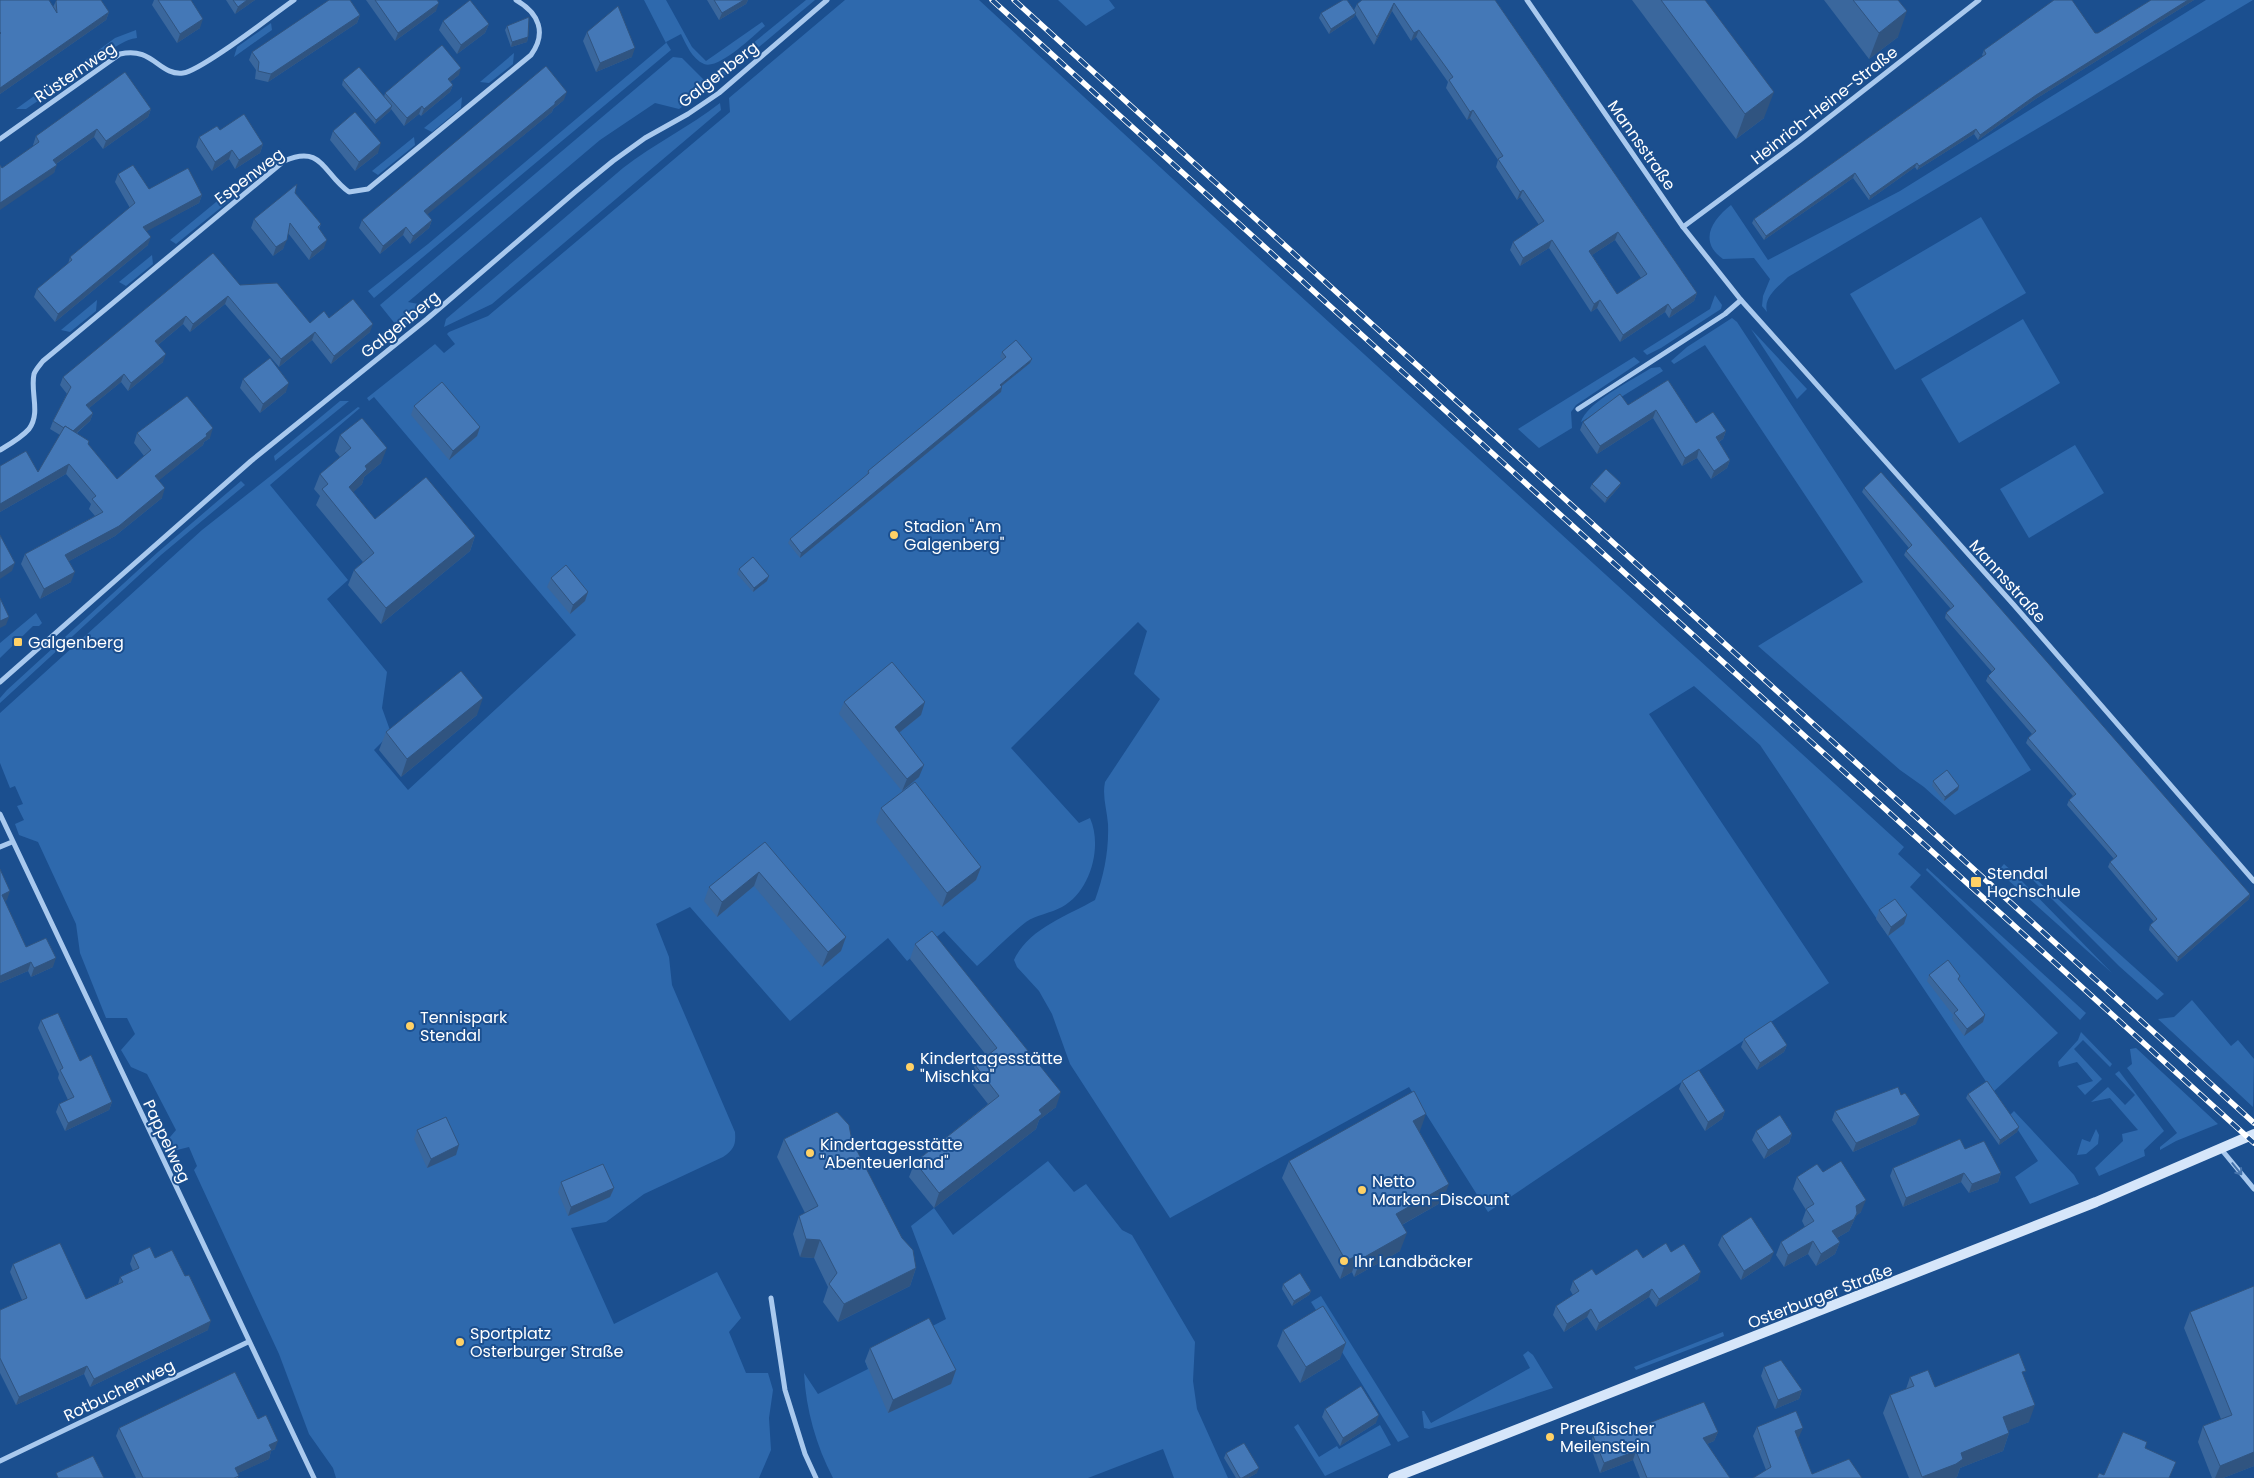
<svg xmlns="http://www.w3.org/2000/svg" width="2254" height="1478" viewBox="0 0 2254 1478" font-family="Poppins,sans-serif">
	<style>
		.green { fill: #2e69ad }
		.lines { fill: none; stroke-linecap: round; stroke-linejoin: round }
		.street { stroke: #a9c9ee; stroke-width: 5 }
		.secondary { stroke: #d6e6fa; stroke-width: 10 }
		.rail-casing { stroke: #fff; stroke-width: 5.5 }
		.rail { stroke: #1b4f8f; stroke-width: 4; stroke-dasharray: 11; stroke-linecap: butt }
		.wall { fill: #3a679d; fill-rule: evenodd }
		.shaded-wall { fill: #305480 }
		.building { fill: #4478b7; stroke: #305480; fill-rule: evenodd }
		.oneway { stroke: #4674ac }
		.poi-dot { fill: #ffd166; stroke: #1b4f8f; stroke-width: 2 }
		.labels { text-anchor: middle; stroke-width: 4; stroke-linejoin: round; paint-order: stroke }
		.street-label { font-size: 16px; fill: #fff; stroke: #1b4f8f }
		.poi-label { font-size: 16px; fill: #fff; stroke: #1b4f8f; text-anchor: start }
	</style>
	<rect width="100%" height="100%" fill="#1b4f8f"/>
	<g class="green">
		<path d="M644,0H666L692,47L706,61L762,22L765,26C753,36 719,70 704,64C692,59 686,44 681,34L666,42L671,50L374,298L368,291L428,244L666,43Z"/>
		<path d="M806,0H815L716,83L714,81L715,74Z"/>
		<path d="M845,0H979L1251,251L1904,847L1898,854L1921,875L1910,887L2058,1033L1993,1092L1760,745L1694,686L1649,714L1829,983L1488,1212L1409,1087L1170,1218L1070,1064L1052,1014L1039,991L1017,967L1014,960C1028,929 1067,916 1095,900C1104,875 1109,851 1108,824C1107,810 1102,796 1105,782L1160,699L1134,674L1147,631L1138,622L1011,748L1079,823L1090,818C1103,847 1090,892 1062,907C1051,913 1036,915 1026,922C1009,935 993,952 977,966L944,931L907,961L888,938L790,1021L690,907L656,924L669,957L672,985L735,1132C736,1145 734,1149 723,1157L644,1194L606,1222L571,1228L614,1324L717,1272L741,1318L729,1332L746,1373H768L773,1390L769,1418L771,1450L759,1478H336L333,1468L309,1434L279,1354L194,1170L197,1166L189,1147L173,1151L169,1150L165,1143L176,1130L147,1074L131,1067L121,1050L135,1034L127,1018H106L80,953L76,924L38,842L19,835L15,824L24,820L17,806L23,804L15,786L10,788L0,763V713L202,530L358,407L360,408L270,485L348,580L327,599L387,672L382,708L391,733L374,750L408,790L576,635L374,397L369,401L367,398L435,344L444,353L455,344L447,334L449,332L488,316L730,112L729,98Z"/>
		<path d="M1058,0H1109L1115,8L1086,26Z"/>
		<path d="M2206,0H2253L1788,277C1778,287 1763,297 1767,312L1762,306L1763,296L1770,279L1754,258L1723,259C1698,241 1712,220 1731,205L1768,260L1900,191Z"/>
		<path d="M271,23L272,30L234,57L237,47Z"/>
		<path d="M136,30L137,38C113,41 101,66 77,66L115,38Z"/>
		<path d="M514,53L513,64L489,83L480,82Z"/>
		<path d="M673,57L682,58L711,87L679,109L655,103L600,140L408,302L429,306L400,330L380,305Z"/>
		<path d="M59,78L57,88L26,109H16Z"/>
		<path d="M462,97L461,108L432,132L424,128Z"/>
		<path d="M720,103L721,110L492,304L444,327L446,319L623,168C654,144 689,127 720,103Z"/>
		<path d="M414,137L415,145L378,175L372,171Z"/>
		<path d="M275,155L272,165L244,187L236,186Z"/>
		<path d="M227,193L229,201L176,244L170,240Z"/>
		<path d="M1981,217L2026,293L1895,370L1850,294Z"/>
		<path d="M152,255L153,264L126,286L119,282Z"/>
		<path d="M1715,295L1722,305L1721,309L1661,348L1647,355L1643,351L1710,309Z"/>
		<path d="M97,300L96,311L70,332L61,330Z"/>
		<path d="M1732,318L1737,322L2031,770L1955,815L1924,787L1900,770L1758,646L1863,582L1705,345L1674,364L1671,361L1687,347Z"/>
		<path d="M2023,319L2060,383L1959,443L1921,379Z"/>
		<path d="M1751,329L1807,389L1797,399Z"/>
		<path d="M1634,357L1640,362L1576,405L1571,412L1572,428L1539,448L1518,429Z"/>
		<path d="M1660,367L1663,371L1581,422C1586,403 1634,379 1651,368Z"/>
		<path d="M340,401H349L275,461L274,456Z"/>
		<path d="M2075,445L2104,493L2029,538L2000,489Z"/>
		<path d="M241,481L245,485L161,555L0,703V698L7,690L158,552Z"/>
		<path d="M36,613L42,623L39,626H33L0,658V643Z"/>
		<path d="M2004,864L2015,874L2112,973L1998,871Z"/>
		<path d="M1927,868L2086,1013L2080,1020L1926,870Z"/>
		<path d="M2027,871L2164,994L2157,1000L2119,966L2026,873Z"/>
		<path d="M2192,1000L2231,1046L2238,1040L2254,1059L2253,1107L2158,1019L2174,1017Z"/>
		<path d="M2081,1032L2112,1064L2110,1067L2083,1040L2074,1049L2102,1079L2085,1095L2077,1086L2093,1081L2077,1062L2059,1067L2058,1062L2078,1040Z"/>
		<path d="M2136,1048L2218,1124L2176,1141L2160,1150V1147L2177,1133L2127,1068L2132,1064L2130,1049Z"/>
		<path d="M2119,1071L2164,1131L2144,1150L2145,1156L2099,1176L2095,1168L2123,1141L2122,1134L2138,1130L2110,1098L2091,1102L2108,1087L2125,1105L2135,1095L2115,1074Z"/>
		<path d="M2014,1111L2074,1175L2079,1184L2030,1204L2015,1177L2038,1161L2009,1116Z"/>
		<path d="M2096,1129L2099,1135L2098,1144L2086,1154L2077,1155L2082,1139L2090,1142Z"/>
		<path d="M1048,1161L1074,1192L1086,1184L1122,1230L1132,1235L1195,1342L1193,1381L1197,1409L1228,1478H1174L1163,1449L1088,1478H833C816,1445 806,1410 804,1373L818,1394L868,1369L865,1361L946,1319L911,1226L934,1208L953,1235Z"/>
		<path d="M1321,1296L1409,1437L1398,1442L1311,1302Z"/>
		<path d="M1723,1332L1724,1336L1636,1370L1634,1367Z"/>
		<path d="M1528,1351L1533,1355L1553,1388L1429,1429L1424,1428L1422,1411H1424L1431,1423L1530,1368L1523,1355Z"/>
		<path d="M1298,1424L1319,1457L1337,1446L1339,1449L1380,1425L1391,1445L1325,1476L1294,1427Z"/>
	</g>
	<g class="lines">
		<g class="street">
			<path d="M1527,0L1683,227L1741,300L2013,604L2254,881"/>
			<path d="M0,139L120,54C153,46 159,76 183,73C201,71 274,14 294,0"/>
			<path d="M1683,227L1799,141L1979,0"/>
			<path d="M1578,409L1725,314L1741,300"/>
			<path d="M0,450C10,444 21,438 29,429C41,413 30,392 34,374C36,369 40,365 43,361L284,161C323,144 323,174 349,192L368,189L531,55C547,33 539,13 516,0"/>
			<path d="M0,682L251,461L427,319L575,192L613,161L645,138L688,114L719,93L827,0"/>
			<path d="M0,814L314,1478"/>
			<path d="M0,847L12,842"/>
			<path d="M2221,1149L2254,1189"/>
			<path d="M771,1298L785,1390L805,1454L816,1478"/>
			<path d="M0,1461L248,1342"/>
		</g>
		<path class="secondary" d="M1393,1478L2096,1202L2254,1134"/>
		<g class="rail-casing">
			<g id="rail">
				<path d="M992,0L2254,1143"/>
				<path d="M1014,0L2254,1123"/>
			</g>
		</g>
		<use href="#rail" class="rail"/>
	</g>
	<g class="wall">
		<path d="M0,0L53,7L56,1L109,12L106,20L0,94Z"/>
		<path d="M154,0H191L200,28L177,43L152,5Z"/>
		<path d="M226,0H255L235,14Z"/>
		<path d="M366,0H437L436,11L395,41Z"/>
		<path d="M707,0H748L746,4L719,20Z"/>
		<path d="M1495,0L1697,293L1694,301L1669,318L1665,312L1620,342L1597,308L1591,312L1549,248L1520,266L1510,250L1513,242L1539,225L1520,197L1517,200L1496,167L1498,160L1470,118L1467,120L1446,88L1448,82L1416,37L1411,41L1392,11L1374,45L1355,14L1354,17L1329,34L1319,18L1321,13L1354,10L1357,4ZM1615,240L1641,278L1617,294L1592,255Z"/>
		<path d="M1632,0H1705L1764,118L1736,139Z"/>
		<path d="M1824,0H1898V37L1869,59Z"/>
		<path d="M2151,0H2194L2034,100L1978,140L1974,134L1917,170L1915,167L1869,200L1853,178L1764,240L1752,223L1754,219L1983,56L1982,55L1984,50L2095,33H2098Z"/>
		<path d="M360,15L357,23L268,82L255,79L256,70L249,60L252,52Z"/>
		<path d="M443,21L489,24L485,33L457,54L439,30Z"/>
		<path d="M507,26L528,37L527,42L511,47L505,30Z"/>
		<path d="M587,32L632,57L596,72L583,41Z"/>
		<path d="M459,75L450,82L453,85L450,92L421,116L419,114L404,126L391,109L390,111L375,124L342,85L343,80L384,97L385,93Z"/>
		<path d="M564,100L553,109L552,112L427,214L432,220L429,228L410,244L403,235L380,254L359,228L362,220Z"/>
		<path d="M151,109L148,117L103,149L94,137L56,164L54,173L2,168L34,146L33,145L36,136Z"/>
		<path d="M333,131L378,153L355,171L330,140Z"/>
		<path d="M199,137L263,144L260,153L235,169L229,159L212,171L196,147Z"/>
		<path d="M118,174L149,189L202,195L199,203L146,231L148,245L55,322L34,297L37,289L68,264L70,257L130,208L115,182Z"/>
		<path d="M295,193L321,224L319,229L324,248L309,260L288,233L283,249L273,256L251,228L254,219Z"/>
		<path d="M240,285L310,323L329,318L370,332L331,364L312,340L279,367L225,304L190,332L183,324L158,345L163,362L128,391L121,382L89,408L93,413L90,421L77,433L88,444L117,479L144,456L134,443L137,433L210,438L204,442L203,445L159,480L162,498L115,536L69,561L71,582L40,599L21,564L25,554L95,516L89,509L91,504L66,474L0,512V466L38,472L60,435L50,429L53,421L67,394L60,385L63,377Z"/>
		<path d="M1002,352L1032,359L1030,363L1002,386L1001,392L800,558L788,543L790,539L866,476L868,471L1003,360L1000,357Z"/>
		<path d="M243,379L286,392L260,413L240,388Z"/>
		<path d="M1668,380L1696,423L1726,431L1723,439L1719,442L1730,460L1727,468L1711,479L1697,458L1682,466L1653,418L1597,454L1580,430L1583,422L1628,405Z"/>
		<path d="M414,406L480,427L477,436L449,460L411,415Z"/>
		<path d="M340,435L381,463L364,477L362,484L353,492L375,519L475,536L470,551L381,624L348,585L354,570L363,562L316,505L320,496L314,489L320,474L340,457L335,451Z"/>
		<path d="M1621,483L1619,487L1605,503L1590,488L1592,484Z"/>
		<path d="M1864,488L2250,894L2249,899L2177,962L2149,930L2150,925L2154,922L2108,867L2110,862L2114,859L2067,805L2069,800L2073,796L2026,743L2028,738L2032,734L1986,681L1988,676L1992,672L1945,618L1946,613L1951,609L1904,555L1906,551L1909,548L1862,492Z"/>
		<path d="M739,569L767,581L753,592L737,574Z"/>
		<path d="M551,578L588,592L585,601L570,614L547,587Z"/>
		<path d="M844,702L921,715L899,733L919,777L902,791L839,714Z"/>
		<path d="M477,715L401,777L379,750L386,732Z"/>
		<path d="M1933,781L1959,786L1958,790L1944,801L1932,786Z"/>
		<path d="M881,808L981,867L976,880L942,907L876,822Z"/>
		<path d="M765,842L841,951L822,967L754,886L717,917L704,901L709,887Z"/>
		<path d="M0,869L7,900L4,901L26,947L53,967L31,977L28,971L0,983Z"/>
		<path d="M1879,910L1904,924L1888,936L1876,919Z"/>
		<path d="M915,944L1056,1107L1039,1120L1036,1129L934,1208L909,1177L915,1162L988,1104L970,1081L975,1065L987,1056L910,959Z"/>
		<path d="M1929,975L1960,976L1959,981L1985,1015L1983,1022L1964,1036L1952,1019L1953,1015L1927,981Z"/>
		<path d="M41,1020L80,1061L112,1102L109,1110L65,1131L56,1112L59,1104L68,1100L58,1078L59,1074L38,1028Z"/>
		<path d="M1744,1039L1787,1045L1784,1052L1757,1070L1741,1047Z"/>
		<path d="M1682,1081L1725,1111L1722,1119L1705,1131L1679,1089Z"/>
		<path d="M1968,1094L2019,1127L2017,1132L1999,1145L1966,1098Z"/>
		<path d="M1901,1095L1916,1124L1853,1152L1832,1120L1835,1111Z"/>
		<path d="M417,1130L456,1155L427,1168L414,1139Z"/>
		<path d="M1420,1131L1419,1132L1442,1202L1402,1225L1400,1251L1354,1277L1352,1272L1340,1279L1282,1178L1289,1161Z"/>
		<path d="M1756,1131L1792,1134L1789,1143L1764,1159L1752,1140Z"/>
		<path d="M784,1139L852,1141L916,1268L910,1286L838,1322L823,1302L828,1287L814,1258L800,1257L793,1234L799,1216L805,1213L777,1157Z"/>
		<path d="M1965,1149L2001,1173L1998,1182L1969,1193L1961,1182L1903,1207L1890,1176L1893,1168Z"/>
		<path d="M1823,1172L1861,1212L1856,1216L1849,1231L1837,1238L1840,1242L1835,1254L1816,1266L1808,1254L1784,1267L1776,1255L1781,1242L1805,1227L1802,1221L1806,1210L1793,1189L1797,1177Z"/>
		<path d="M561,1182L614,1188L610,1197L568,1216L558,1192Z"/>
		<path d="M1722,1236L1770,1261L1741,1280L1718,1245Z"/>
		<path d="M1671,1252L1698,1280L1656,1307L1649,1297L1596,1331L1587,1317L1564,1332L1553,1315L1556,1306L1573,1295L1570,1290L1573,1281L1596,1275L1643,1258Z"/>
		<path d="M133,1255L155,1258L208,1330L90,1387L84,1374L16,1405L0,1373V1310L22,1300L10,1272L13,1264L86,1299L118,1284L120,1277L133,1271L130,1264Z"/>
		<path d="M1283,1284L1311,1291L1309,1295L1292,1306L1282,1289Z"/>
		<path d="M2190,1312L2254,1466L2223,1478H2212L2198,1442L2203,1426L2221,1419L2184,1328Z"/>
		<path d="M1283,1330L1340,1359L1300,1383L1277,1346Z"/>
		<path d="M870,1348L956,1370L951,1384L888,1413L865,1361Z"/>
		<path d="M1764,1367L1802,1390L1799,1399L1775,1409L1761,1376Z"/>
		<path d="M1910,1377L1935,1387L2024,1377L2029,1422L2008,1430L2009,1433L2003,1451L1960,1468L1957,1477L1955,1478H1909L1883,1413L1890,1395L1906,1389Z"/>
		<path d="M1325,1409L1376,1423L1340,1446L1322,1417Z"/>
		<path d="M258,1419L275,1449L271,1451L269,1459L238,1473V1478H136L116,1436L119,1428Z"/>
		<path d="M1757,1427L1799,1437L1797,1438L1812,1474L1766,1470L1753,1436Z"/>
		<path d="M1633,1429L1718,1432L1714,1441L1707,1444L1730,1478H1640L1633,1460L1600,1473L1590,1445L1593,1436Z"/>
		<path d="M1226,1453L1257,1473L1248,1478H1236L1224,1458Z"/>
	</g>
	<g class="shaded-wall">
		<path d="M247,0H255L235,14L238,7Z"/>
		<path d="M744,0H748L746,4L719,20L722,13Z"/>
		<path d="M2188,0H2194L2034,100L1978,140L1980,135L2036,95Z"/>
		<path d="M439,3L436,11L395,41L398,33Z"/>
		<path d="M1394,3L1392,11L1374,45L1377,37Z"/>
		<path d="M1907,11L1898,37L1869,59L1879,33Z"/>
		<path d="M109,12L106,20L0,94V88Z"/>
		<path d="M1356,13L1354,17L1329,34L1331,29Z"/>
		<path d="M360,15L357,23L268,82L271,74Z"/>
		<path d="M203,19L200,28L177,43L180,34Z"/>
		<path d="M489,24L485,33L457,54L461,45Z"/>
		<path d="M1419,30L1416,37L1411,41L1414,33Z"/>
		<path d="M528,37L527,42L511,47L512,42Z"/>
		<path d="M635,48L632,57L596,72L600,63Z"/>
		<path d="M461,68L459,75L445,86L448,79Z"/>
		<path d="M453,85L450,92L421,116L424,109Z"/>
		<path d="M567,92L564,100L553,109L552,112L422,219L424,211Z"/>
		<path d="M1774,92L1764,118L1736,139L1745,114Z"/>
		<path d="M392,106L390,111L375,124L376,120Z"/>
		<path d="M422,106L419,114L404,126L407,118Z"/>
		<path d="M151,109L148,117L103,149L106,141Z"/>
		<path d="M1473,110L1470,118L1467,120L1470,112Z"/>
		<path d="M97,129L94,137L50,168L53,160Z"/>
		<path d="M1976,129L1974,134L1917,170L1919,166Z"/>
		<path d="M381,143L378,153L355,171L359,162Z"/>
		<path d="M263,144L260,153L235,169L239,160Z"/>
		<path d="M232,150L229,159L212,171L215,162Z"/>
		<path d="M1917,163L1915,167L1869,200L1870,196Z"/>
		<path d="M57,165L54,173L0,210V203Z"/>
		<path d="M1855,173L1853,178L1764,240L1766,236Z"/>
		<path d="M1523,190L1520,197L1517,200L1520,192Z"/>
		<path d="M202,195L199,203L140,235L143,227Z"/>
		<path d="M432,220L429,228L410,244L413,236Z"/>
		<path d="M406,227L403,235L380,254L383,246Z"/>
		<path d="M1618,232L1615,240L1586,259L1589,251Z"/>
		<path d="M151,237L148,245L55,322L58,314Z"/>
		<path d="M287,240L283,249L273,256L276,247Z"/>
		<path d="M327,240L324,248L309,260L312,252Z"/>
		<path d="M1552,240L1549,248L1520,266L1523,258Z"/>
		<path d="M1697,293L1694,301L1669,318L1672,310Z"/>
		<path d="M228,296L225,304L190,332L193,324Z"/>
		<path d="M1600,300L1597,308L1591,312L1594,304Z"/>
		<path d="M1668,304L1665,312L1620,342L1623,335Z"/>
		<path d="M186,316L183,324L153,349L155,341Z"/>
		<path d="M373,324L370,332L331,364L334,356Z"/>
		<path d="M315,332L312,340L279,367L281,359Z"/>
		<path d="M166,354L163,362L128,391L131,383Z"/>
		<path d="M1032,359L1030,363L998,389L1000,385Z"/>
		<path d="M124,374L121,382L83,413L86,405Z"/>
		<path d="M289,383L286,392L260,413L263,404Z"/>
		<path d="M1002,387L1001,392L800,558L801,553Z"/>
		<path d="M1656,410L1653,418L1597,454L1600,446Z"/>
		<path d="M93,413L90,421L68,440L71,432Z"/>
		<path d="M480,427L477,436L449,460L453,451Z"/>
		<path d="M213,428L210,438L204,442L203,445L152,486L155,476Z"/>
		<path d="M1726,431L1723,439L1713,445L1716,437Z"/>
		<path d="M387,448L381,463L364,477L362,484L343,502L349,487L365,466Z"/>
		<path d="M1699,449L1697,458L1682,466L1685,458Z"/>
		<path d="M1730,460L1727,468L1711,479L1714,471Z"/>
		<path d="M69,464L66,474L0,512V504Z"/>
		<path d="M1621,483L1619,487L1605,503L1607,498Z"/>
		<path d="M165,488L162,498L115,536L62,565L65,555Z"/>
		<path d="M475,536L470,551L381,624L386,608Z"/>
		<path d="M15,563L12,571L0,579V573Z"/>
		<path d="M75,572L71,582L40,599L44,589Z"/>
		<path d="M769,576L767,581L753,592L754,588Z"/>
		<path d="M588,592L585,601L570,614L573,605Z"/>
		<path d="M9,617L6,625L0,628V621Z"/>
		<path d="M483,698L477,715L401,777L407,759Z"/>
		<path d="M925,702L921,715L890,740L895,727Z"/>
		<path d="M924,765L919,777L902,791L907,779Z"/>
		<path d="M1959,786L1958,790L1944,801L1945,797Z"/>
		<path d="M981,867L976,880L942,907L947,893Z"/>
		<path d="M759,872L754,886L717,917L722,902Z"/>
		<path d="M10,891L7,900L0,903L2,895Z"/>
		<path d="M2250,894L2249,899L2177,962L2178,957Z"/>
		<path d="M1907,915L1904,924L1888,936L1891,927Z"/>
		<path d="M846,937L841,951L822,967L828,952Z"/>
		<path d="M56,958L53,967L31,977L34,968Z"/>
		<path d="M31,962L28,971L0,983V976Z"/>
		<path d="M1985,1015L1983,1022L1964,1036L1967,1029Z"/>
		<path d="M1787,1045L1784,1052L1757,1070L1760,1063Z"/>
		<path d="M1061,1092L1056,1107L1039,1120L1036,1129L934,1208L939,1193L1039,1110Z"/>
		<path d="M112,1102L109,1110L65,1131L68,1123Z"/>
		<path d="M1725,1111L1722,1119L1705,1131L1708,1122Z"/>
		<path d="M1426,1114L1420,1131L1407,1139L1413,1121Z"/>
		<path d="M1920,1115L1916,1124L1853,1152L1856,1143Z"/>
		<path d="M2019,1127L2017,1132L1999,1145L2000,1140Z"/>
		<path d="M1792,1134L1789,1143L1764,1159L1768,1150Z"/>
		<path d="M459,1145L456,1155L427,1168L431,1159Z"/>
		<path d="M1964,1173L1961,1182L1903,1207L1906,1198Z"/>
		<path d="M2001,1173L1998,1182L1969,1193L1972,1184Z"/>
		<path d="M1449,1184L1442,1202L1389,1232L1396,1214Z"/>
		<path d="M614,1188L610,1197L568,1216L571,1207Z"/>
		<path d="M1866,1200L1861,1212L1856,1216L1849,1231L1828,1243L1832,1231L1856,1206Z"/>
		<path d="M1407,1233L1400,1251L1354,1277L1361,1259Z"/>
		<path d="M806,1239L820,1240L814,1258L800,1257Z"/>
		<path d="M1813,1241L1808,1254L1784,1267L1788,1255Z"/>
		<path d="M1840,1242L1835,1254L1816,1266L1821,1254Z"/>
		<path d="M1774,1252L1770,1261L1741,1280L1744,1271Z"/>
		<path d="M1358,1255L1352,1272L1340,1279L1346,1261Z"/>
		<path d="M916,1268L910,1286L838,1322L844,1304Z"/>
		<path d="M1701,1272L1698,1280L1656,1307L1659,1299Z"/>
		<path d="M1652,1289L1649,1297L1596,1331L1599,1323Z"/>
		<path d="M1311,1291L1309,1295L1292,1306L1294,1301Z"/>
		<path d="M1591,1309L1587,1317L1564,1332L1567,1324Z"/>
		<path d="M211,1321L208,1330L90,1387L94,1379Z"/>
		<path d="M1346,1343L1340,1359L1300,1383L1306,1367Z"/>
		<path d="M87,1366L84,1374L16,1405L19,1397Z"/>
		<path d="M956,1370L951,1384L888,1413L893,1400Z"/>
		<path d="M1802,1390L1799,1399L1775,1409L1778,1400Z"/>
		<path d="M2035,1405L2029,1422L1997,1435L2003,1417Z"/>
		<path d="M1379,1415L1376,1423L1340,1446L1343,1438Z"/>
		<path d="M1803,1428L1799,1437L1791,1441L1795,1431Z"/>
		<path d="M1718,1432L1714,1441L1700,1447L1703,1438Z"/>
		<path d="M2009,1433L2003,1451L1960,1468L1957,1477L1955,1478H1922L1961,1453Z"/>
		<path d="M278,1441L275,1449L271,1451L269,1459L232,1476L235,1468L269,1445Z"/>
		<path d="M1636,1451L1633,1460L1600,1473L1604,1463Z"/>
		<path d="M2254,1452V1466L2223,1478H2215L2220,1466Z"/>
		<path d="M1259,1468L1257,1473L1248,1478H1242Z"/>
	</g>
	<g class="building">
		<path d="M0,0H49L57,13L56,1L57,0H101L109,12L0,88V34L1,33L0,32Z"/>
		<path d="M158,0H191L203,19L180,34Z"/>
		<path d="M233,0H247L238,7Z"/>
		<path d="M329,0H350L360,15L271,74L258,71L259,62L252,52Z"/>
		<path d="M375,0H437L439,3L398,33Z"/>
		<path d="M470,0L489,24L461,45L443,21Z"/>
		<path d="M714,0H744L722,13Z"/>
		<path d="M1343,0H1347L1356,13L1331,29L1321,13Z"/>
		<path d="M1362,0H1495L1697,293L1672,310L1668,304L1623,335L1600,300L1594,304L1552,240L1523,258L1513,242L1544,221L1523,190L1520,192L1498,159L1503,156L1473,110L1470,112L1449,80L1453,77L1419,30L1414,33L1394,3L1377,37L1357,4ZM1618,232L1647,274L1617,294L1589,251Z"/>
		<path d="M1661,0H1705L1774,92L1745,114Z"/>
		<path d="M1853,0H1898L1907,11L1879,33Z"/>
		<path d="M2054,0H2072L2095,33H2098L2151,0H2188L2036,95L1980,135L1976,129L1919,166L1917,163L1870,196L1855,173L1766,236L1754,219L1986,54L1984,50Z"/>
		<path d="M618,6L635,48L600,63L587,32Z"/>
		<path d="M529,17L528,37L512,42L507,26Z"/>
		<path d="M442,45L461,68L448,79L453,85L424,109L422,106L407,118L385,93Z"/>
		<path d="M546,66L567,92L555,102V104L424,211L432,220L413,236L406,227L383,246L362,220Z"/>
		<path d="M359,67L392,106L376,120L343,80Z"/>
		<path d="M125,72L151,109L106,141L97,129L53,160L57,165L0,203V165L2,168L39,142L36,136Z"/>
		<path d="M355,112L381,143L359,162L333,131Z"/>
		<path d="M244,114L263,144L239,160L232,150L215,162L199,137L217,126L220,130Z"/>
		<path d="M133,165L149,189L188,168L202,195L143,227L151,237L58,314L37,289L72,260L70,257L135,203L118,174Z"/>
		<path d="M297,184L295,193L321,224L318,227L327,240L312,252L290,223L287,240L276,247L254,219Z"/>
		<path d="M213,253L240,285L277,283L310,323L324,311L329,318L353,299L373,324L334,356L315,332L281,359L228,296L193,324L186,316L155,341L166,354L131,383L124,374L105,390L86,405L93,413L73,431L65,426L64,428L53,421L71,387L63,377Z"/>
		<path d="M1016,340L1032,359L1000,385L1002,387L801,553L790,539L869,473L868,471L1006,357L1002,352Z"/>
		<path d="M270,358L289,383L263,404L243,379Z"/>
		<path d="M1668,380L1696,423L1713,412L1726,431L1716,437L1730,460L1714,471L1699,449L1685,458L1656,410L1600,446L1583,422L1620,394L1628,405Z"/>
		<path d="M442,382L480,427L453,451L414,406Z"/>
		<path d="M187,396L213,428L206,434L207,436L155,476L165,488L119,526L65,555L75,572L44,589L25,554L103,512L92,499L96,496L69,464L0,504V466L26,451L38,472L65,426L89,441L88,444L117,479L151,450L137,433Z"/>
		<path d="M362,418L387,448L365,466L367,469L349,487L375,519L426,477L475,536L386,608L354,570L374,553L322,489L328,484L320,474L351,448L340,435Z"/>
		<path d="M1606,469L1621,483L1607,498L1592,484Z"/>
		<path d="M1881,472L2250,894L2178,957L2150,925L2157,919L2110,862L2117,856L2069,800L2076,794L2028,738L2036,731L1988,676L1995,669L1946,613L1954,606L1906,551L1912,545L1864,488Z"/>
		<path d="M0,535L15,563L0,573Z"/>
		<path d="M753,557L769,576L754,588L739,569Z"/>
		<path d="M566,565L588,592L573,605L551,578Z"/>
		<path d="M0,598L9,617L0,621Z"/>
		<path d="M892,662L925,702L895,727L924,765L907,779L844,702Z"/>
		<path d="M461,671L483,698L407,759L386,732Z"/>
		<path d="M1947,770L1959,786L1945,797L1933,781Z"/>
		<path d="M915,782L981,867L947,893L881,808Z"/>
		<path d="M765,842L846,937L828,952L759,872L722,902L709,887Z"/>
		<path d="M0,869L10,891L2,895L26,947L46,938L56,958L34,968L31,962L0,976Z"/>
		<path d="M1895,899L1907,915L1891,927L1879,910Z"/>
		<path d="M932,931L1061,1092L1039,1110L1042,1114L939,1193L915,1162L999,1096L975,1065L997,1048L915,944Z"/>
		<path d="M1948,960L1960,976L1958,979L1985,1015L1967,1029L1954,1013L1958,1010L1929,975Z"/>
		<path d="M58,1013L80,1061L91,1055L112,1102L68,1123L59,1104L74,1097L60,1070L63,1068L41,1020Z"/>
		<path d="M1771,1021L1787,1045L1760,1063L1744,1039Z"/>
		<path d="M1699,1070L1725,1111L1708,1122L1682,1081Z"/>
		<path d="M1987,1081L2019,1127L2000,1140L1968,1094Z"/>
		<path d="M1898,1087L1901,1095L1905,1093L1920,1115L1856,1143L1835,1111Z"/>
		<path d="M1414,1091L1426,1114L1413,1121L1449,1184L1396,1214L1407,1233L1361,1259L1358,1255L1346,1261L1289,1161Z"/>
		<path d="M837,1112L849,1125L852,1141L902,1238L913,1250L916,1268L844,1304L829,1284L837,1273L820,1240L806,1239L799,1216L818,1206L784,1139Z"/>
		<path d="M1780,1115L1792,1134L1768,1150L1756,1131Z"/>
		<path d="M446,1117L459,1145L431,1159L417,1130Z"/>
		<path d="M1960,1139L1965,1149L1984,1141L2001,1173L1972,1184L1964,1173L1906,1198L1893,1168Z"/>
		<path d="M1841,1161L1866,1200L1856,1206L1857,1213L1854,1219L1832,1231L1840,1242L1821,1254L1813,1241L1788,1255L1781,1242L1814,1221L1806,1209L1814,1204L1797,1177L1817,1164L1823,1172Z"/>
		<path d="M603,1164L614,1188L571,1207L561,1182Z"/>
		<path d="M1751,1217L1774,1252L1744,1271L1722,1236Z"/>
		<path d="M60,1243L86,1299L123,1282L120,1277L139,1268L133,1255L150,1247L155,1258L172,1250L185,1276L189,1275L211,1321L94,1379L87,1366L19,1397L0,1358V1310L27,1298L13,1264Z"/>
		<path d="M1666,1243L1671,1252L1684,1244L1701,1272L1659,1299L1652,1289L1599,1323L1591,1309L1567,1324L1556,1306L1579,1291L1573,1281L1592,1269L1596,1275L1637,1249L1643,1258Z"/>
		<path d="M1300,1273L1311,1291L1294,1301L1283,1284Z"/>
		<path d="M2254,1286V1452L2220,1466L2203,1426L2232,1415L2190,1312Z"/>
		<path d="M1323,1306L1346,1343L1306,1367L1283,1330Z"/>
		<path d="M929,1318L956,1370L893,1400L870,1348Z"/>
		<path d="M2019,1353L2026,1371L2022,1372L2035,1405L2003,1417L2009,1433L1961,1453L1963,1459L1956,1464L1922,1477L1890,1395L1914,1386L1910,1377L1928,1370L1935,1387Z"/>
		<path d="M1781,1360L1802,1390L1778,1400L1764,1367Z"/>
		<path d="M235,1372L258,1419L266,1415L278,1441L269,1445L272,1450L235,1468L239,1476L234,1478H143L119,1428Z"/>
		<path d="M1361,1386L1379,1415L1343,1438L1325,1409Z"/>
		<path d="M1704,1402L1718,1432L1703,1438L1730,1478H1647L1636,1451L1604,1463L1593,1436L1630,1422L1633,1429Z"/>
		<path d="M1796,1411L1803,1428L1795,1431L1812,1474L1849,1459L1862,1478H1753L1771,1467L1757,1427Z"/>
		<path d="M2123,1432L2147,1442L2145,1448L2176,1462L2169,1478H2097L2099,1473L2104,1475Z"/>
		<path d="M1244,1443L1259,1468L1242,1478H1240L1226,1453Z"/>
		<path d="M93,1456L104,1478H58L56,1473Z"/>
	</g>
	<defs><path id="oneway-shaft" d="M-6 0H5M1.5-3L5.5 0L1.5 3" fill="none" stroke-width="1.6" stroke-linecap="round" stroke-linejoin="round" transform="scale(1.25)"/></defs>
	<use class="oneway" href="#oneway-shaft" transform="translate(2237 1169) rotate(51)"/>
	<g class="poi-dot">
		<circle cx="894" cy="535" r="5"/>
		<rect x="13" y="637" width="10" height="10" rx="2.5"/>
		<rect x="1970" y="876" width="12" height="12" rx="2.5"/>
		<circle cx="410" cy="1026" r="5"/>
		<circle cx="910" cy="1067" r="5"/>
		<circle cx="810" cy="1153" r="5"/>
		<circle cx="1362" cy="1190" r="5"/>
		<circle cx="1344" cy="1261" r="5"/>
		<circle cx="460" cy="1342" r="5"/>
		<circle cx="1550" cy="1437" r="5"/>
	</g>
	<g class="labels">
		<g class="street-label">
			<text transform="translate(75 72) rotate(-34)" y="6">Rüsternweg</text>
			<text transform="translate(718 74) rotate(-38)" y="6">Galgenberg</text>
			<text transform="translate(1824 105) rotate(-38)" y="6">Heinrich-Heine-Straße</text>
			<text transform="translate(1642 145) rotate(55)" y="6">Mannsstraße</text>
			<text transform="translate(249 176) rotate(-37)" y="6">Espenweg</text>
			<text transform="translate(400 324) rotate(-39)" y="6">Galgenberg</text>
			<text transform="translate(2008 581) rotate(48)" y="6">Mannsstraße</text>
			<text transform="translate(167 1141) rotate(65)" y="6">Pappelweg</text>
			<text transform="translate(1820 1296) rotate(-21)" y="6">Osterburger Straße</text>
			<text transform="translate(119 1390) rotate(-26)" y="6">Rotbuchenweg</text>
		</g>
		<g class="poi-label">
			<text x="904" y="532">Stadion "Am<tspan x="904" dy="18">Galgenberg"</tspan></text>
			<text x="28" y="648">Galgenberg</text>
			<text x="1987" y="879">Stendal<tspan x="1987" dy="18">Hochschule</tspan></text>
			<text x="420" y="1023">Tennispark<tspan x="420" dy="18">Stendal</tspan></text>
			<text x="920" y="1064">Kindertagesstätte<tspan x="920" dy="18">"Mischka"</tspan></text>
			<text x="820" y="1150">Kindertagesstätte<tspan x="820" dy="18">"Abenteuerland"</tspan></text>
			<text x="1372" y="1187">Netto<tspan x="1372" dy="18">Marken-Discount</tspan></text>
			<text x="1354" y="1267">Ihr Landbäcker</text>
			<text x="470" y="1339">Sportplatz<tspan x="470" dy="18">Osterburger Straße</tspan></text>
			<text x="1560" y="1434">Preußischer<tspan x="1560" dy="18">Meilenstein</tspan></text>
		</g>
	</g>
</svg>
